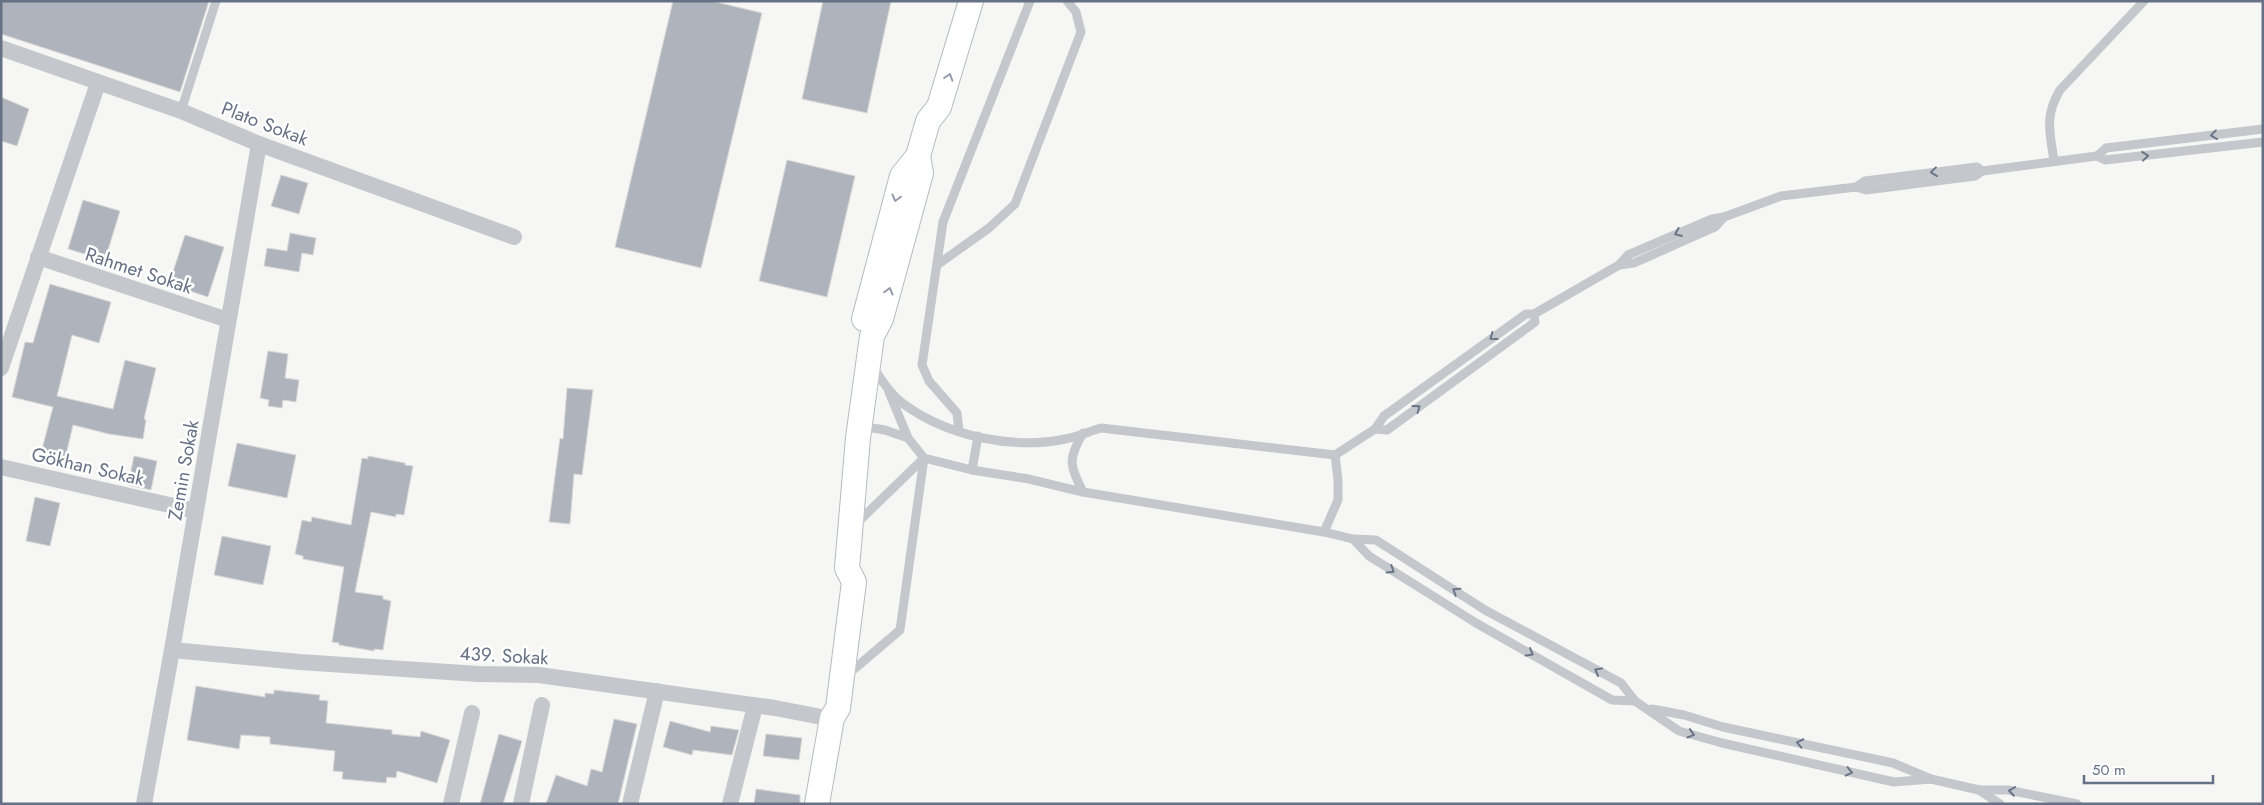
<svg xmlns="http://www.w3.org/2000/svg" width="2264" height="805" viewBox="0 0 2264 805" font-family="Jost,sans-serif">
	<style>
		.building { fill: #afb4bc; stroke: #d8d8d6 }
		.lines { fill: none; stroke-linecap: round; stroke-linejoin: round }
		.secondary-casing { stroke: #b6bac0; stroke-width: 26 }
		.lane { stroke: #c4c7cb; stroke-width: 9 }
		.street { stroke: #c4c7cb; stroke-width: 16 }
		.secondary { stroke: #fff; stroke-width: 24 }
		.oneway { stroke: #949caa }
		.oneway2 { stroke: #6b7588 }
		.labels { text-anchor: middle; stroke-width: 5; stroke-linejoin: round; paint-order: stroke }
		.street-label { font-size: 19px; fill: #667185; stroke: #fff }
	</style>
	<rect width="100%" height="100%" fill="#f6f7f4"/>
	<g class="building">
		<path d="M1,1H209L180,92L1,34Z"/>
		<path d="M673,1H712L762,13L701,268L615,247Z"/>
		<path d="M823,1H891L867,113L802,99Z"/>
		<path d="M1,97L29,109L17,146L1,141Z"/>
		<path d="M787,160L855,176L827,297L759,281Z"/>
		<path d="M281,175L308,183L299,214L271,206Z"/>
		<path d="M83,200L120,211L105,260L68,249Z"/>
		<path d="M290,233L316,238L313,255L302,253L299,272L264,266L267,248L287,251Z"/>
		<path d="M185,235L224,247L208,297L169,284Z"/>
		<path d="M50,284L111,302L99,343L72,335L57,396L113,409L125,360L156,368L144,419L146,420L143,439L109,434L73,425L64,463L40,457L53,407L12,397L25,342L33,343Z"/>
		<path d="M268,351L288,354L285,378L299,380L296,402L283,400L282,408L268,406L269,400L260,398Z"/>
		<path d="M567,388L593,390L582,475L574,474L570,524L549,522L560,438L563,439Z"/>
		<path d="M237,443L296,455L287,498L228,486Z"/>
		<path d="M134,456L157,461L151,490L128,485Z"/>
		<path d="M368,456L405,463V465L413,466L404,515L396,514V517L371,512L355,592L383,596V599L391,601L383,650L374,649V651L339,645V643L332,642L344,567L303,559V556L295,554L302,520L311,522L312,517L351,525L362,458L368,459Z"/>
		<path d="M35,497L60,503L50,546L26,541Z"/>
		<path d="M222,536L271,546L263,585L214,575Z"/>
		<path d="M196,686L265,697V693L274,694V690L320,695L319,700L328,701L326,723L392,730V734L420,737L421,731L450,740L437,783L397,771L396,778L387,777L386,783L342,779L343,772L333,771L335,751L270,744V737L241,735L239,749L187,740Z"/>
		<path d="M614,719L637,724L618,804H546L556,775L587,786L591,769L602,772Z"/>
		<path d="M670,721L710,732L711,726L739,730L732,755L693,750L692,755L663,747Z"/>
		<path d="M499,734L522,741L503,804H480Z"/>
		<path d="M766,734L802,738L799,760L763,756Z"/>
		<path d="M756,789L800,795V804H754Z"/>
	</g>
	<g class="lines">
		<g class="secondary-casing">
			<g id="secondary">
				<path d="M864,319L902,176L918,156L928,121L939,107L971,1"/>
				<path d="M817,804L832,718L838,708L854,582L847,568L858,438L872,336L881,319L921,173L918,156"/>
			</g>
		</g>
		<g class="lane">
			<path d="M181,111L216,1"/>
			<path d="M2097,156L2106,148L2263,129"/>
			<path d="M2054,161C2050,132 2044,117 2060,90L2144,1"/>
			<path d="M1856,187L1866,190L1975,176L1982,171L2097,156L2105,160L2263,142"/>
			<path d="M937,265L989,228L1015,204L1081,32L1076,12L1067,1"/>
			<path d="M1619,265L1634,263L1715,227L1724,217"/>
			<path d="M873,367C882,381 891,395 905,405C948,436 1013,450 1065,439C1077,437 1090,431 1101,428L1335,455L1375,429L1384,416L1526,314H1534L1619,265L1628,255L1712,219L1724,217L1781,196L1856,187L1865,181L1977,167L1982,171"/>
			<path d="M860,426L885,430L908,438"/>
			<path d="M1375,429L1387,430L1535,322L1534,314"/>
			<path d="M959,431L957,413L929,381L922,365L943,222L1030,1"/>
			<path d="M1083,433C1067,460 1070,465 1083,492L1324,532"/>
			<path d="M1335,455L1338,480V500L1324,532L1353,539L1376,540L1485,610L1621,683L1635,701L1679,731L1722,743L1894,782L1931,779"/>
			<path d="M972,470L1029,479L1083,492"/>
			<path d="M856,524L924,458L972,470L978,436"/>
			<path d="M1353,539L1369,556L1476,623L1612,700L1635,701"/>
			<path d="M846,676L900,630L924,458L908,438L889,392"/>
			<path d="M1652,709L1684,715L1723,727L1893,763L1931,779L1979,790H2008L2077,804"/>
			<path d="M1979,790L2000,804"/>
		</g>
		<g class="street">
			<path d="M1,48L181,111L259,144L514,237"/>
			<path d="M38,257L228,320"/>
			<path d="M1,368L98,83"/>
			<path d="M1,467L196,511"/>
			<path d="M172,650L300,662L478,674L539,675L775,708L832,719"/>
			<path d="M144,804L172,650L259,144"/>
			<path d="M451,804L472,713"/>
			<path d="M521,804L542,705"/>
			<path d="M630,804L657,691"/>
			<path d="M730,804L755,706"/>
		</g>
		<use href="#secondary" class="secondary"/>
	</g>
	<defs><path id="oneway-chevron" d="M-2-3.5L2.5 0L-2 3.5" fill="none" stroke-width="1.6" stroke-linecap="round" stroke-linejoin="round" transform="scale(1.25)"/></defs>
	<g class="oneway">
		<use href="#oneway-chevron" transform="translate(949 77) rotate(-72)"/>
		<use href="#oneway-chevron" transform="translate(896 198) rotate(105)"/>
		<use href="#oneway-chevron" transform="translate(889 291) rotate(-75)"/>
	</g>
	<g class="oneway2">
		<use href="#oneway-chevron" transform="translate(2214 135) rotate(173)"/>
		<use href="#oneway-chevron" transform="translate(2145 156) rotate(-6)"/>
		<use href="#oneway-chevron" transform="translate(1934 172) rotate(173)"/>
		<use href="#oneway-chevron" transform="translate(1678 233) rotate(157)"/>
		<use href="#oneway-chevron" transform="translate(1493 337) rotate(144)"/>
		<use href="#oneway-chevron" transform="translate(1417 408) rotate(-36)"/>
		<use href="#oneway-chevron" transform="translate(1391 570) rotate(32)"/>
		<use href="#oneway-chevron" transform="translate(1456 591) rotate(-147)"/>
		<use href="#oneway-chevron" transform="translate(1530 653) rotate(30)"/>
		<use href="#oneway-chevron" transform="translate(1598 671) rotate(-151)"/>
		<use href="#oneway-chevron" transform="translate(1691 734) rotate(16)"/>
		<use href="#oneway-chevron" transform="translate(1800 743) rotate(-168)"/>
		<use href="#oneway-chevron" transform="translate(1849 772) rotate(13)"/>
		<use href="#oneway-chevron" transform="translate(2012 791) rotate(-172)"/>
	</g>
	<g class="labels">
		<g class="street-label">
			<text transform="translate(265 123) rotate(21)" y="7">Plato Sokak</text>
			<text transform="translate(139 270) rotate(18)" y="7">Rahmet Sokak</text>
			<text transform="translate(88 466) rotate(13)" y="7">Gökhan Sokak</text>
			<text transform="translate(183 470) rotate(-80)" y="7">Zemin Sokak</text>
			<text transform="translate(504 655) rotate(3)" y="7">439. Sokak</text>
		</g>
	</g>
	<rect width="2264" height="805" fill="none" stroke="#667185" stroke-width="5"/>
	<path d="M2084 775v8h129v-8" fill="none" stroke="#667185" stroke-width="2.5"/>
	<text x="2092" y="775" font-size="15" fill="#667185" stroke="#ffffff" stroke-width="4" paint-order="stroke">50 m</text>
</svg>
